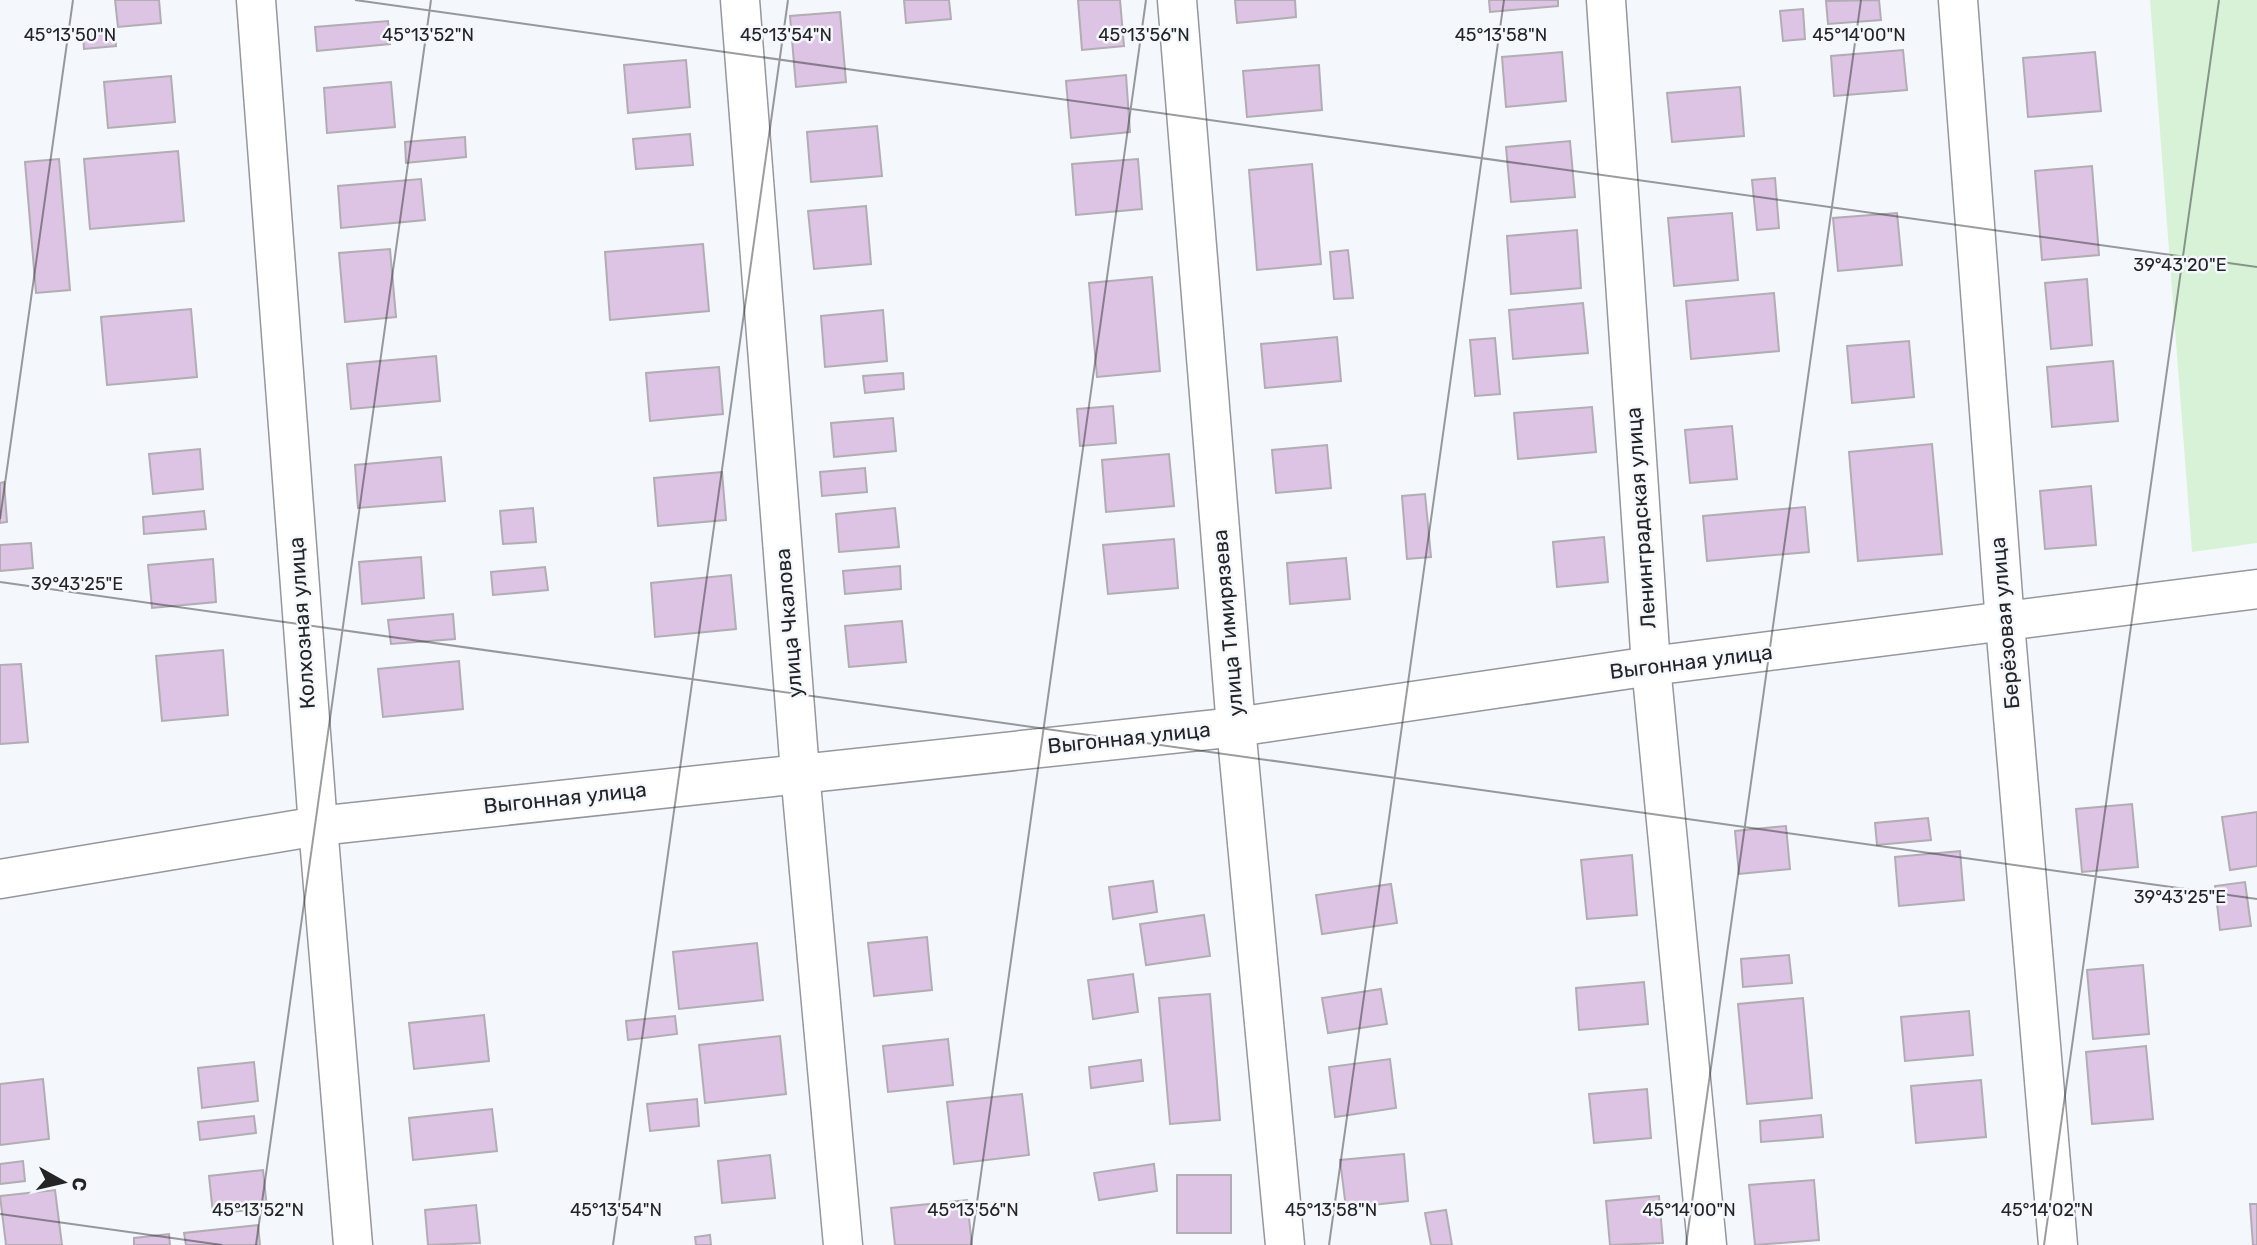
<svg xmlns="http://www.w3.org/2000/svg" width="2257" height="1245" viewBox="0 0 2257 1245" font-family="Rubik,sans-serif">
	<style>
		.green { fill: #d8f2d8 }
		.building { fill: #ddc4e4; stroke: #b1adb2; stroke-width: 2 }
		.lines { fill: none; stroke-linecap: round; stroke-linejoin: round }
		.minor-casing { stroke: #95979c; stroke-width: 41 }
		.minor { stroke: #fff; stroke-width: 38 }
		.ticks { fill: none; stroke: #242426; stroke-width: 2; stroke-opacity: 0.45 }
		.labels { text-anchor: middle; stroke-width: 5; stroke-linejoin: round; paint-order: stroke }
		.street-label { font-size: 21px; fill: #242426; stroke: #f4f7fc }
		.ticks-label { font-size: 18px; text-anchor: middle; fill: #242426; stroke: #f4f7fc; stroke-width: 5; stroke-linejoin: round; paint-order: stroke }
	</style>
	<rect width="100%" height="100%" fill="#f4f7fc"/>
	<path class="green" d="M2150,0H2257V543L2192,552Z"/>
	<g class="building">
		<path d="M115,0H159L161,23L118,27Z"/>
		<path d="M904,0H949L951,19L906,23Z"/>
		<path d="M1078,0H1120L1124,46L1082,50Z"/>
		<path d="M1235,0H1295L1296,17L1237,23Z"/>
		<path d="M1489,0H1558V6L1490,12Z"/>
		<path d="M1879,0L1881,20L1828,24L1826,1Z"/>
		<path d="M1803,9L1805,39L1783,41L1780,11Z"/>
		<path d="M840,12L846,82L796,87L790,16Z"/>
		<path d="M388,21L390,44L317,51L315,27Z"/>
		<path d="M115,31L116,46L84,49L83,34Z"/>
		<path d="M1903,50L1907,90L1834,96L1831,56Z"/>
		<path d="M1562,52L1566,101L1506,107L1502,57Z"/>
		<path d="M2095,52L2101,111L2028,117L2023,58Z"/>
		<path d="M686,60L690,107L628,113L624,65Z"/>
		<path d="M1319,65L1322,110L1247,117L1243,71Z"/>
		<path d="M1126,75L1130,132L1071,138L1066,81Z"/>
		<path d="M171,76L175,122L108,128L104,82Z"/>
		<path d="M391,82L395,127L327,133L324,88Z"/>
		<path d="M1740,87L1744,136L1672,142L1667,93Z"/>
		<path d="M877,126L882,176L811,182L807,132Z"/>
		<path d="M690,134L693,165L636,169L633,139Z"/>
		<path d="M465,137L466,157L406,163L405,142Z"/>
		<path d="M1570,141L1575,197L1511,202L1506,147Z"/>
		<path d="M178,151L184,221L90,229L84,159Z"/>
		<path d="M59,159L70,290L36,293L25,162Z"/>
		<path d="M1138,159L1142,209L1076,215L1072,164Z"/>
		<path d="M1312,164L1321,264L1257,270L1249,170Z"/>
		<path d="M2092,166L2099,255L2042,260L2035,171Z"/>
		<path d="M1775,178L1779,228L1757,230L1752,180Z"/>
		<path d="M421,179L425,220L341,228L338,186Z"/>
		<path d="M866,206L871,264L814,269L808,211Z"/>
		<path d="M1732,213L1738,280L1674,286L1668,218Z"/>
		<path d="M1897,213L1902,265L1838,271L1833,218Z"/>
		<path d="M1577,230L1581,288L1511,294L1507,236Z"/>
		<path d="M703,244L709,311L610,320L605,252Z"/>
		<path d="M390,249L396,317L345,322L339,253Z"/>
		<path d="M1348,250L1353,298L1334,299L1330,252Z"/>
		<path d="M1152,277L1160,371L1097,377L1089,283Z"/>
		<path d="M2087,279L2092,345L2051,349L2045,283Z"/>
		<path d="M1774,293L1779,351L1691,359L1686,301Z"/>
		<path d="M1583,303L1588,353L1513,359L1509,310Z"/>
		<path d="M191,309L197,377L107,385L101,317Z"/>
		<path d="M883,310L887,361L825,367L821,316Z"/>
		<path d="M1337,337L1341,381L1265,388L1261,344Z"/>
		<path d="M1495,338L1500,394L1475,396L1470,340Z"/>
		<path d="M1909,341L1914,397L1852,403L1847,346Z"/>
		<path d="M436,356L440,401L351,409L347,364Z"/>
		<path d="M2113,361L2118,421L2052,427L2047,367Z"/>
		<path d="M719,367L723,414L650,421L646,373Z"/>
		<path d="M903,373L904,389L865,393L863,376Z"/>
		<path d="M1113,406L1116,443L1080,446L1077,409Z"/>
		<path d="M1592,407L1596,452L1518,459L1514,413Z"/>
		<path d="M893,418L896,451L834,457L831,423Z"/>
		<path d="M1732,426L1737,479L1690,483L1685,430Z"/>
		<path d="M1932,444L1942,554L1858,561L1849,452Z"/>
		<path d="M1327,445L1331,488L1276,493L1272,450Z"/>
		<path d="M200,449L203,489L153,494L149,454Z"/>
		<path d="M1169,454L1174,506L1106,512L1102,460Z"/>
		<path d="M441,457L445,501L358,508L355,465Z"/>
		<path d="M865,468L867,492L822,496L820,472Z"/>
		<path d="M722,472L726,520L658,526L654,478Z"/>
		<path d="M4,482L7,522L0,523V483Z"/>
		<path d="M2091,486L2096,545L2045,549L2040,491Z"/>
		<path d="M1425,494L1431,557L1407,559L1402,496Z"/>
		<path d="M1805,507L1809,552L1707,561L1703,516Z"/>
		<path d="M533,508L536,542L503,544L500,511Z"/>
		<path d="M895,508L899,547L839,552L836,514Z"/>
		<path d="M204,511L206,529L144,534L143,517Z"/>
		<path d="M1604,537L1608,582L1557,587L1553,542Z"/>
		<path d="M1174,539L1178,588L1108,594L1103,545Z"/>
		<path d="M31,543L33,568L0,571V545Z"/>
		<path d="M421,557L424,598L362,604L359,562Z"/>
		<path d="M1346,558L1350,599L1290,604L1287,563Z"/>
		<path d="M213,559L216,602L152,608L148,565Z"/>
		<path d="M900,566L901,589L845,594L843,571Z"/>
		<path d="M545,567L548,590L493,595L491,572Z"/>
		<path d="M731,575L736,629L655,637L651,583Z"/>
		<path d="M453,614L455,639L391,644L388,620Z"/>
		<path d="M902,621L906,662L849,667L845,626Z"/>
		<path d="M223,650L228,715L162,721L156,656Z"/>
		<path d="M459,661L463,709L383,717L378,669Z"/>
		<path d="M21,664L28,742L0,744V665Z"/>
		<path d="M2132,804L2138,867L2082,872L2076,809Z"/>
		<path d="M2257,812V866L2230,870L2222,817Z"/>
		<path d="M1928,818L1931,840L1877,845L1875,823Z"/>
		<path d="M1786,826L1790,869L1739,874L1735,831Z"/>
		<path d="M1960,851L1964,900L1899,906L1895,857Z"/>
		<path d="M1632,855L1637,915L1587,919L1581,860Z"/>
		<path d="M1153,881L1157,912L1113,919L1109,887Z"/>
		<path d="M2245,882L2251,926L2220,930L2215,886Z"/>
		<path d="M1391,884L1397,923L1322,934L1316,895Z"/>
		<path d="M1204,915L1210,956L1146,965L1140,924Z"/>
		<path d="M927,937L932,990L874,996L868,943Z"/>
		<path d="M757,943L763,1000L679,1009L673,952Z"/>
		<path d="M1789,955L1792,983L1743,987L1741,959Z"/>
		<path d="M2143,965L2149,1034L2093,1039L2087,970Z"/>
		<path d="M1133,974L1138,1012L1093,1019L1088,980Z"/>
		<path d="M1644,982L1648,1024L1579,1030L1576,988Z"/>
		<path d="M1381,989L1387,1024L1328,1033L1322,998Z"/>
		<path d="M1210,994L1220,1120L1170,1124L1159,998Z"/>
		<path d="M1803,998L1812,1098L1747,1104L1738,1004Z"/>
		<path d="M1969,1011L1973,1055L1905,1061L1901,1017Z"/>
		<path d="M484,1015L489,1061L414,1069L409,1023Z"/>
		<path d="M675,1016L677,1034L628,1040L626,1021Z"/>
		<path d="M780,1036L786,1094L705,1103L699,1045Z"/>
		<path d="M948,1039L953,1085L888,1092L883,1046Z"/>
		<path d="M2146,1046L2153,1119L2092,1124L2086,1052Z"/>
		<path d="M1390,1059L1396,1108L1335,1117L1329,1067Z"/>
		<path d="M1141,1060L1143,1081L1091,1088L1089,1067Z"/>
		<path d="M254,1062L258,1101L202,1108L198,1068Z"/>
		<path d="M43,1079L49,1139L0,1145V1084Z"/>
		<path d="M1981,1080L1986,1137L1916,1143L1911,1086Z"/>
		<path d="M1647,1089L1651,1138L1594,1143L1589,1094Z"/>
		<path d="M1022,1094L1029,1155L954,1164L947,1102Z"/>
		<path d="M697,1099L699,1126L650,1131L647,1104Z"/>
		<path d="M492,1109L497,1151L413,1160L409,1118Z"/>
		<path d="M1821,1115L1823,1137L1761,1142L1760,1121Z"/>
		<path d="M254,1116L256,1133L200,1140L198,1122Z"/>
		<path d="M1404,1154L1408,1201L1346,1208L1340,1160Z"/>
		<path d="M770,1155L775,1198L722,1203L718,1161Z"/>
		<path d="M23,1161L25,1181L0,1184V1164Z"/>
		<path d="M1154,1164L1157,1191L1099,1200L1094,1173Z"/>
		<path d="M263,1170L267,1208L213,1214L209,1176Z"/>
		<rect x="1177" y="1175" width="54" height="58"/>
		<path d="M1814,1180L1819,1240L1755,1245L1749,1185Z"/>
		<path d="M55,1190L62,1245H6L0,1196Z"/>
		<path d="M1659,1196L1663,1243L1610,1245L1606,1201Z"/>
		<path d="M967,1200L972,1245H895L891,1208Z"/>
		<path d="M2250,1204H2257V1245H2253Z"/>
		<path d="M476,1205L480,1243L428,1245L425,1210Z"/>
		<path d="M1446,1210L1452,1245H1431L1425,1213Z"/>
		<path d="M258,1225L260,1245H186L184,1233Z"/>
		<path d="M169,1234L170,1245H134V1238Z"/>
		<path d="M710,1235L711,1245H696L695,1237Z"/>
	</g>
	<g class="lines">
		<g class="minor-casing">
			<g id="minor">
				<path d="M256,0L318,826L353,1245"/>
				<path d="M740,0L800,772L843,1245"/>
				<path d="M1177,0L1236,727L1285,1245"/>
				<path d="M1606,0L1651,666L1707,1245"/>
				<path d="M1958,0L2005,623L2058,1245"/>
				<path d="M0,879L318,826L1236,727L1651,666L2257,589"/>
			</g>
		</g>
		<use href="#minor" class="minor"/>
	</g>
	<path class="ticks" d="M355,0L2257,267M0,519L73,0M0,582L2257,899M0,1214L222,1245M256,1245L431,0M613,1245L788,0M971,1245L1146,0M1329,1245L1504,0M1686,1245L1861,0M2044,1245L2219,0"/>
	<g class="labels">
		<g class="street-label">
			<text transform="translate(1641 518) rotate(-94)" y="7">Ленинградская улица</text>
			<text transform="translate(302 623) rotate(-94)" y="7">Колхозная улица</text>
			<text transform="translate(789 623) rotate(-95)" y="7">улица Чкалова</text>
			<text transform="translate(1228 623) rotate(-95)" y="7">улица Тимирязева</text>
			<text transform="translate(2005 623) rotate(-95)" y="7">Берёзовая улица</text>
			<text transform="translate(1691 662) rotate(-7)" y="7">Выгонная улица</text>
			<text transform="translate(1129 738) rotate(-6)" y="7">Выгонная улица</text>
			<text transform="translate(565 798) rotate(-6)" y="7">Выгонная улица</text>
		</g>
	</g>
	<g class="ticks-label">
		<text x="70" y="41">45°13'50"N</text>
		<text x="428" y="41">45°13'52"N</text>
		<text x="786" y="41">45°13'54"N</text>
		<text x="1144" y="41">45°13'56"N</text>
		<text x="1501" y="41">45°13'58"N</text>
		<text x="1859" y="41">45°14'00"N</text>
		<text x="2180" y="271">39°43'20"E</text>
		<text x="77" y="590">39°43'25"E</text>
		<text x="2180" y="903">39°43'25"E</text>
		<text x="258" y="1216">45°13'52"N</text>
		<text x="616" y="1216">45°13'54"N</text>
		<text x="973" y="1216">45°13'56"N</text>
		<text x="1331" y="1216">45°13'58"N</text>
		<text x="1689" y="1216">45°14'00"N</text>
		<text x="2047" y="1216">45°14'02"N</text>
	</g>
	<g transform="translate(63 1182) rotate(98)" stroke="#f4f7fc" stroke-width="5" paint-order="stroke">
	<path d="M0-5L12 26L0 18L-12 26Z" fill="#242426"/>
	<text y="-10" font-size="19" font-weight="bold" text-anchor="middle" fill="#242426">С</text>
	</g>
</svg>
